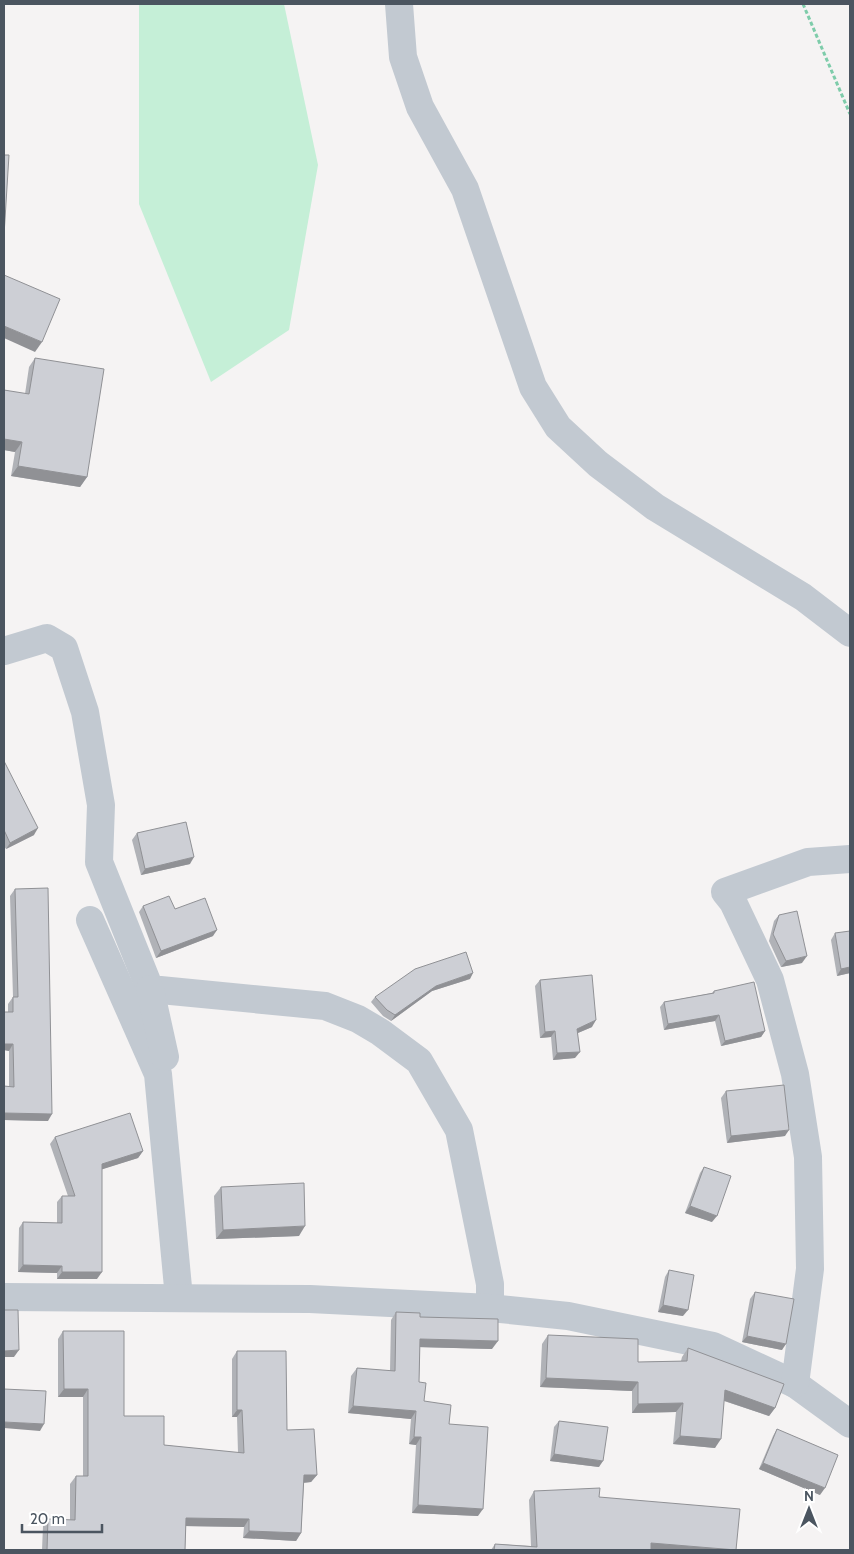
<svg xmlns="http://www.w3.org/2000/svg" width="854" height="1554" viewBox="0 0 854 1554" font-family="Cabin,sans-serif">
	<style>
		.green { fill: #c5efd7 }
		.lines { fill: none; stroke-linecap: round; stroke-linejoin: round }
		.path { stroke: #7eccaa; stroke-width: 3; stroke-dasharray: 4 2.5; stroke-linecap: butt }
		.minor { stroke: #c2c9d1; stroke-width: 28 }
		.wall { fill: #b0b2b7 }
		.shaded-wall { fill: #909195 }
		.building { fill: #cdcfd5; stroke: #909195 }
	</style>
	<rect width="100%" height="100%" fill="#f5f3f3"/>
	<path class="green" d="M139,4H284L318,165L289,330L211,382L139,204Z"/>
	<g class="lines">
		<path class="path" d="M803,4L850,114"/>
		<g class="minor">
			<path d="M399,4L403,57L420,107L465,189L533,387L558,427L598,464L655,507L803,597L850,633"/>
			<path d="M4,651L47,638L64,648L85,712L101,805L99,862L150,989L325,1006L358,1019L380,1032L419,1061L459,1130L490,1284V1308"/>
			<path d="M90,920L158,1074L179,1298"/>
			<path d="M150,989L165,1057"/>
			<path d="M4,1297L310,1299L490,1308L568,1316L713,1346L795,1384L850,1424"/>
			<path d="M795,1384L810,1269L808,1157L795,1074L770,980L733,902L725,892L808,862L850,859"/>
		</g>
	</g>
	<g class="wall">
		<path d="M35,358L87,477L80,487L11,476L15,452L4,450V390L25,394L29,367Z"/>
		<path d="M4,761L34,835L6,849L4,846Z"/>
		<path d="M137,833L190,864L141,875L132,840Z"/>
		<path d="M15,889L48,1121L4,1120V1086L9,1087V1051L4,1050V1012H8V1004L13,997L10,896Z"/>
		<path d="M143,906L175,909L213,936L156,958L139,912Z"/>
		<path d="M779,915L802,963L781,967L769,941L774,921Z"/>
		<path d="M835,933L850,973L837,976L831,940Z"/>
		<path d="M470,979L432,991L391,1021L383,1016L371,1002L375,997Z"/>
		<path d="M540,980L592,1027L578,1033L575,1058L553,1060L551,1037L540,1038L535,986Z"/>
		<path d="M714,991L765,1031L761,1037L721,1046L715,1021L664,1030L660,1007L664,1002L712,993Z"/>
		<path d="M726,1091L785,1136L727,1143L721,1098Z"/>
		<path d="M55,1137L143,1151L138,1158L102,1169L97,1279H57V1273L18,1272L19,1228L23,1222L57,1223V1202L62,1196H68L50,1144Z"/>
		<path d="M704,1167L712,1222L685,1213L700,1173Z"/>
		<path d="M221,1187L299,1236L216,1239L214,1196Z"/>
		<path d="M669,1270L683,1316L658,1312L665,1277Z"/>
		<path d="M755,1292L782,1350L742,1342L750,1299Z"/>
		<path d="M396,1312L420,1317L492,1349L420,1347L419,1382L424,1401L449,1424L478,1516L412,1513L416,1445L409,1444L411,1419L348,1413L351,1376L357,1368L390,1371L391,1320Z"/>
		<path d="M63,1331L124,1416L164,1445L238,1453L237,1417H232V1359L237,1351L287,1430L317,1475L311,1482L304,1483L301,1533L296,1541L243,1538L244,1527L186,1526L185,1550H42L43,1526L48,1519L70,1520V1484L76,1476H83V1397H58V1339Z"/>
		<path d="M548,1335L638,1362L681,1361L682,1357L688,1348L775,1408L769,1416L724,1401L715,1448L673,1444L676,1412L632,1413V1391L540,1387L542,1344Z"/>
		<path d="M559,1421L599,1467L550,1461L554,1427Z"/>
		<path d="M777,1429L820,1495L759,1469L773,1436Z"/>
		<path d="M534,1491L599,1497L734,1550H491L495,1544L531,1546L529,1500Z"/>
	</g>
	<g class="shaded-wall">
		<path d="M4,326L42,342L35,352L4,338Z"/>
		<path d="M4,439L22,442L15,452L4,450Z"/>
		<path d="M18,466L87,477L80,487L11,476Z"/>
		<path d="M38,828L34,835L6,849L10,843Z"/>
		<path d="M194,857L190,864L141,875L145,869Z"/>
		<path d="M217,930L213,936L156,958L161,951Z"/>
		<path d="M807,956L802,963L781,967L786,961Z"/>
		<path d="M850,967V973L837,976L841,969Z"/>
		<path d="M473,973L470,979L432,991L391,1021L395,1015L436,986Z"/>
		<path d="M719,1015L715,1021L664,1030L668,1024Z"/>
		<path d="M596,1020L592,1027L573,1035L577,1029Z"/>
		<path d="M555,1031L551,1037L540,1038L545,1032Z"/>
		<path d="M765,1031L761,1037L721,1046L725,1041Z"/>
		<path d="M4,1044H13L9,1051L4,1050Z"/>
		<path d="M580,1052L575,1058L553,1060L557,1053Z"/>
		<path d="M4,1113L52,1114L48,1121L4,1120Z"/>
		<path d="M789,1130L785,1136L727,1143L731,1136Z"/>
		<path d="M143,1151L138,1158L97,1171L102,1164Z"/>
		<path d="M690,1206L717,1216L712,1222L685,1213Z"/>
		<path d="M305,1226L299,1236L216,1239L223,1230Z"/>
		<path d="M23,1265L62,1266L57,1273L18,1272Z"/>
		<path d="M62,1272H102L97,1279H57Z"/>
		<path d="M663,1305L688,1310L683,1316L658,1312Z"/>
		<path d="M747,1336L786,1344L782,1350L742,1342Z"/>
		<path d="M420,1339L498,1341L492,1349L415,1347Z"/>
		<path d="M19,1350L14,1357H4V1351Z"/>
		<path d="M546,1378L638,1382L632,1391L540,1387Z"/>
		<path d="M64,1389H88L83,1397H58Z"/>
		<path d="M725,1390L775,1408L769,1416L719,1399Z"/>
		<path d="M683,1403L676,1412L632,1413L638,1404Z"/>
		<path d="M353,1406L416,1411L411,1419L348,1413Z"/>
		<path d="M237,1410H242L237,1417H232Z"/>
		<path d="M4,1422L44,1424L40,1431L4,1428Z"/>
		<path d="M680,1436L721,1439L715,1448L673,1444Z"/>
		<path d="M414,1437H421L416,1445L409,1444Z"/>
		<path d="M554,1454L603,1461L599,1467L550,1461Z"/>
		<path d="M763,1463L825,1488L820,1495L759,1469Z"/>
		<path d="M304,1475H317L311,1482L299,1483Z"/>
		<path d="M418,1505L483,1509L478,1516L412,1513Z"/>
		<path d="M186,1518L249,1519L244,1527L181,1526Z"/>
		<path d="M249,1531L301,1533L296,1541L243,1538Z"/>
		<path d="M651,1543L734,1550H646Z"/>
	</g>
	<g class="building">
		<path d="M4,155H9L4,235Z"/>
		<path d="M4,275L60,299L42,342L4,326Z"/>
		<path d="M35,358L104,369L87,477L18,466L22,442L4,439V390L29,394Z"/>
		<path d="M4,761L38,828L10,843L4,830Z"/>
		<path d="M186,822L194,857L145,869L137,833Z"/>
		<path d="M48,888L52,1114L4,1113V1086L14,1087L13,1044H4V1012H13V997H18L15,889Z"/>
		<path d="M169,896L175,909L205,898L217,930L161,951L143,906Z"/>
		<path d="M797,911L807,956L786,961L773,934L779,915Z"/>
		<path d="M850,931V967L841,969L835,933Z"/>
		<path d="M466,952L473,973L436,986L395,1015L387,1010L375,997L415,969Z"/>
		<path d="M592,975L596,1020L577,1029L580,1052L557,1053L555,1031L545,1032L540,980Z"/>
		<path d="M754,982L765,1031L725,1041L719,1015L668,1024L664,1002L714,993V991Z"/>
		<path d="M784,1085L789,1130L731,1136L726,1091Z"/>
		<path d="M130,1113L143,1151L102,1164V1272H62V1266L23,1265V1222L62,1223V1196H75L55,1137Z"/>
		<path d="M704,1167L731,1176L717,1216L690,1206Z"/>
		<path d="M304,1183L305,1226L223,1230L221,1187Z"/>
		<path d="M669,1270L694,1275L688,1310L663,1305Z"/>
		<path d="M755,1292L794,1299L786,1344L747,1336Z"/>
		<path d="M4,1310H18L19,1350L4,1351Z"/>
		<path d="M396,1312L420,1313V1317L498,1319V1341L420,1339L419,1382L426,1383L424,1401L451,1405L449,1424L488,1427L483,1509L418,1505L421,1437H414L416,1411L353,1406L357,1368L395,1371Z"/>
		<path d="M63,1331H124V1416H164V1445L244,1453L242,1410H237V1351H286L287,1430L314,1429L317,1475H304L301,1533L249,1531V1519L186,1518L185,1550H47L48,1519L75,1520L76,1476H88V1389H64Z"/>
		<path d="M548,1335L638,1339V1362L687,1361L688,1348L784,1384L775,1408L725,1390L721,1439L680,1436L683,1403L638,1404V1382L546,1378Z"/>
		<path d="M4,1389L46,1391L44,1424L4,1422Z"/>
		<path d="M559,1421L608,1427L603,1461L554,1454Z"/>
		<path d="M777,1429L838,1455L825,1488L763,1463Z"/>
		<path d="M600,1488L599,1497L740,1509L736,1550L651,1543V1550H494L495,1544L537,1547L534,1491Z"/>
	</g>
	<rect width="854" height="1554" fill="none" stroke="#4b5560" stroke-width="10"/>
	<g transform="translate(809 1509)" stroke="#ffffff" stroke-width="4" paint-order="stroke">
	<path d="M0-4L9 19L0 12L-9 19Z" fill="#4b5560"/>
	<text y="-8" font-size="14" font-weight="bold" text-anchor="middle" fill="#4b5560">N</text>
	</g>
	<path d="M22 1524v8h80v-8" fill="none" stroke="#4b5560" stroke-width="2.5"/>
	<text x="30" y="1524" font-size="15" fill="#4b5560" stroke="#ffffff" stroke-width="4" paint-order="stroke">20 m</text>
</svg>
